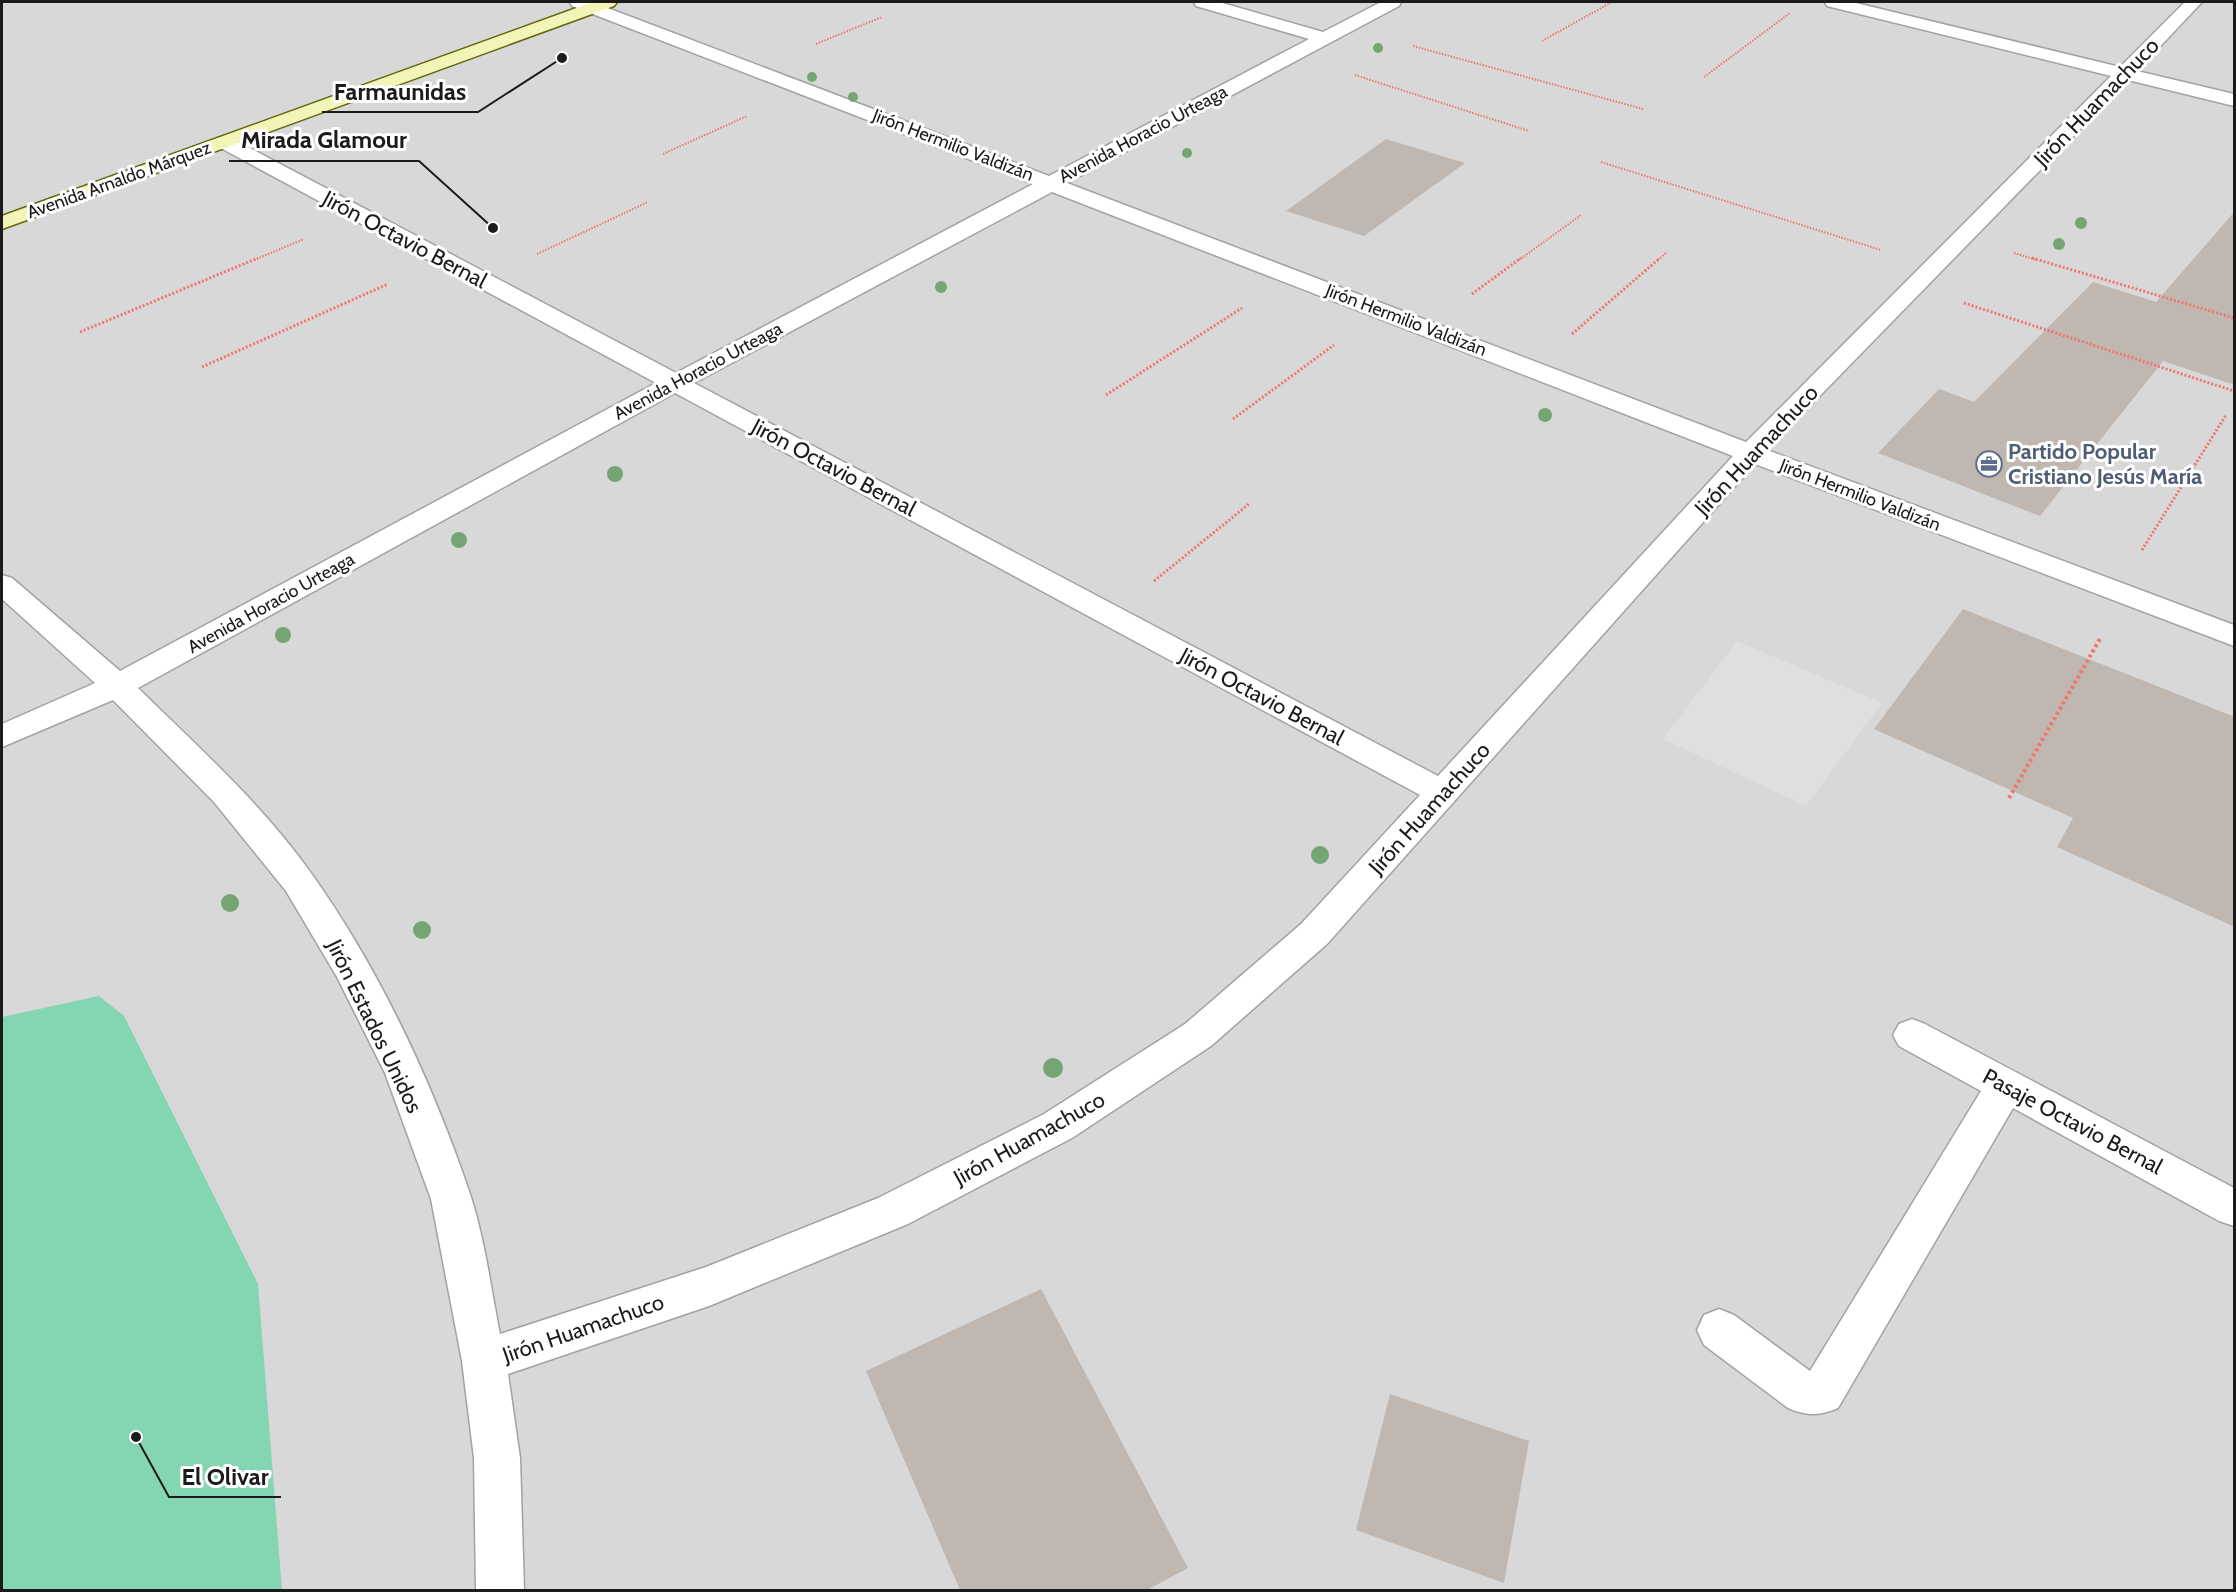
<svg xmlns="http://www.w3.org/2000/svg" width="2236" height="1592" viewBox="0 0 2236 1592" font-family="Cabin,sans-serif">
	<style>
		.residential { fill: #d9d8d8 }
		.pitch { fill: #84d6b3 }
		.parking { fill: #dfdfdf }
		.building { fill: #c0b7b1 }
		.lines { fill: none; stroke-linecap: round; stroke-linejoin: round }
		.street-casing { stroke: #a2a2a2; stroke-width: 3 }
		.secondary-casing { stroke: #61670c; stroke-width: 3 }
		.path-far2 { stroke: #ef776f; stroke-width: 2; stroke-dasharray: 1.5 1.5; stroke-linecap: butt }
		.path-far1 { stroke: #ef776f; stroke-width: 3; stroke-dasharray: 2 2; stroke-linecap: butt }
		.path { stroke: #ef776f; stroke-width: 4; stroke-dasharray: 3 3; stroke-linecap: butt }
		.street { fill: #fff; fill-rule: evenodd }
		.secondary { fill: #f3f4b7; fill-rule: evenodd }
		.tree { fill: #75a572 }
		.labels { text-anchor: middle; stroke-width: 6; stroke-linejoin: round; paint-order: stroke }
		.far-street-label { font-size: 18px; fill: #1b1b1b; stroke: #fff }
		.street-label { font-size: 22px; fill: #1b1b1b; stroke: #fff }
		.service-label { font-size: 22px; font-weight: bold; fill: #4e5e75; stroke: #fff; text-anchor: start }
		.leader { fill: none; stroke: #1b1b1b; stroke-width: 2 }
		.callout-dot { fill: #1b1b1b; stroke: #fff; stroke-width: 2 }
		.callout-label { font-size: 24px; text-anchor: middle; font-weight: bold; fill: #1b1b1b; stroke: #fff; stroke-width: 6; stroke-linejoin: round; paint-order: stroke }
	</style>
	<rect width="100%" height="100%" fill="#ece8e1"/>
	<rect class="residential" x="2" y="2" width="2232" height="1588"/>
	<path class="pitch" d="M99,996L124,1016L258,1284L282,1590H2V1017Z"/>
	<path class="parking" d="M1737,641L1882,703L1806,806L1663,739Z"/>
	<g class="building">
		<path d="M1386,139L1465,163L1364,236L1286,211Z"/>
		<path d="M2235,211V385L2163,361L2040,516L1878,453L1939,389L1974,402L2093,282L2156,302Z"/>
		<path d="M1963,609L2235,717V927L2057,847L2073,818L1874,729Z"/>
		<path d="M1041,1289L1188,1568L1147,1590H960L866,1371Z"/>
		<path d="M1390,1394L1529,1441L1504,1583L1356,1530Z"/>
	</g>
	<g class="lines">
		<g class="street-casing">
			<g id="street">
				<path d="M570,2H592L1049,176L1309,39L1196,6L1194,2H1219L1323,32L1381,2H1401L1399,6L1067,183L1746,442L2111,76L1827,6L1825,2H1852L2120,67L2185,2H2202L2137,71L2234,94V106L2128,80L1767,450L2234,625V646L1755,464L1327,944L1211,1046L1072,1138L908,1224L709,1306L508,1374L520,1458L524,1590H476L474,1458L462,1361L431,1199L385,1073L337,977L286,891L214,802L113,700L2,747V724L95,683L2,599V575L12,578L120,671L656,383L217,146L214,142L217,138H231L676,373L1033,184L572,6ZM1052,192L1733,456L1438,776L694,383ZM675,393L1420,795L1301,924L1185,1024L1044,1114L878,1198L706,1267L500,1334C491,1289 485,1241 471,1197C433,1084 380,970 311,873C262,804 198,747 138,688Z"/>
				<path d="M1912,1019L1925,1024L2234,1188V1226L2219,1221L2013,1108L1838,1408C1819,1416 1807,1416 1788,1408L1704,1345L1697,1330L1704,1315L1719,1309L1734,1315L1810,1371L1981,1091L1899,1046L1893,1035L1899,1024Z"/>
			</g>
		</g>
		<g class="secondary-casing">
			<path id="secondary" d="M593,2H617L614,6L2,229V216Z"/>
		</g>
		<g class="path-far2">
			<path d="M1542,41L1612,2"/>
			<path d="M816,44L882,17"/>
			<path d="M1413,46L1643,109"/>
			<path d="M1355,75L1529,131"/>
			<path d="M1704,77L1790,13"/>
			<path d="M663,154L747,116"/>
			<path d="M1601,162L1881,250"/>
			<path d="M2014,253L2037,260"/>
			<path d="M537,254L648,202"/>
			<path d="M254,260L304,239"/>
			<path d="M1519,260L1581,215"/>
			<path d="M1658,260L1667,252"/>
		</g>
		<g class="path-far1">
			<path d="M2032,258L2234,318"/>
			<path d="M1472,294L1521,258"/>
			<path d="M1964,303L2234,391"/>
			<path d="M80,332L258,258"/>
			<path d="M1572,334L1660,258"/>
			<path d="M202,367L388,284"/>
			<path d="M1106,395L1242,308"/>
			<path d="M1233,419L1334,345"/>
			<path d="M2142,550L2226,415"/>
			<path d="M1154,581L1249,504"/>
		</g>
		<path class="path" d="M2009,798L2101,637"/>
		<use href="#street" class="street"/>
		<use href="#secondary" class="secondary"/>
	</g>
	<g class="tree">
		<circle cx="1378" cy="48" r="5"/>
		<circle cx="812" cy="77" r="5"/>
		<circle cx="853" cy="97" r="5"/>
		<circle cx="1187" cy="153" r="5"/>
		<circle cx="2081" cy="223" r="6"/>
		<circle cx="2059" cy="244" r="6"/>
		<circle cx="941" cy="287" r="6"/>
		<circle cx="1545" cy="415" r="7"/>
		<circle cx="615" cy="474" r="8"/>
		<circle cx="459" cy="540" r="8"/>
		<circle cx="283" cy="635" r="8"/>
		<circle cx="1320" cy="855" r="9"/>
		<circle cx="230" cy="903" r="9"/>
		<circle cx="422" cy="930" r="9"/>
		<circle cx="1053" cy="1068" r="10"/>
	</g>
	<defs>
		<g id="office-ring" transform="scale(1.35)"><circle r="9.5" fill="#fff" stroke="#5c6f8a" stroke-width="1.5"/><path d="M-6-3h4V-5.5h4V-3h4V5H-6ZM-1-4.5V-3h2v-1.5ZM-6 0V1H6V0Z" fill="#5c6f8a"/></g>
	</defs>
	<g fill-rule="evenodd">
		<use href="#office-ring" x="1989" y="464"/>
	</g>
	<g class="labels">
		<g class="far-street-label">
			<text transform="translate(1143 134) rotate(-28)" y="6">Avenida Horacio Urteaga</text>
			<text transform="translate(953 145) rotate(21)" y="6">Jirón Hermilio Valdizán</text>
			<text transform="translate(119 180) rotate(-20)" y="6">Avenida Arnaldo Márquez</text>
			<text transform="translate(1406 320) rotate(21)" y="6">Jirón Hermilio Valdizán</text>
			<text transform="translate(698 371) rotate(-28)" y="6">Avenida Horacio Urteaga</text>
			<text transform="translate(1860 495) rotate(21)" y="6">Jirón Hermilio Valdizán</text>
			<text transform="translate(271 603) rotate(-29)" y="6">Avenida Horacio Urteaga</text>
		</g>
		<g class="street-label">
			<text transform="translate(2096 102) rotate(-46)" y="8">Jirón Huamachuco</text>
			<text transform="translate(405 239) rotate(28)" y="8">Jirón Octavio Bernal</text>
			<text transform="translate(1756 450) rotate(-47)" y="8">Jirón Huamachuco</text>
			<text transform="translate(834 467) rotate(28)" y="8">Jirón Octavio Bernal</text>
			<text transform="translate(1262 696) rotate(28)" y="8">Jirón Octavio Bernal</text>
			<text transform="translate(1429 808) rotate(-48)" y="8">Jirón Huamachuco</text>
			<text transform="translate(375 1026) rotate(64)" y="8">Jirón Estados Unidos</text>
			<text transform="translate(2073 1121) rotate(28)" y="8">Pasaje Octavio Bernal</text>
			<text transform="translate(1029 1138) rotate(-29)" y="8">Jirón Huamachuco</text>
			<text transform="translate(583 1328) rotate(-19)" y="8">Jirón Huamachuco</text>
		</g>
		<g class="service-label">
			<text x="2008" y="459">Partido Popular<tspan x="2008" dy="25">Cristiano Jesús María</tspan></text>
		</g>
	</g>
	<path class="leader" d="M562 58L478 112H322M493 228L419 161H229M136 1437L169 1497H281"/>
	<g class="callout-dot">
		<circle cx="562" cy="58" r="6"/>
		<circle cx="493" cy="228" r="6"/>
		<circle cx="136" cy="1437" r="6"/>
	</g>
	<g class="callout-label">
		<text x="400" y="100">Farmaunidas</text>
		<text x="324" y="148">Mirada Glamour</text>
		<text x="225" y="1485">El Olivar</text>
	</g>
	<rect width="2236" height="1592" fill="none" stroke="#1b1b1b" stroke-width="6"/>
</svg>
